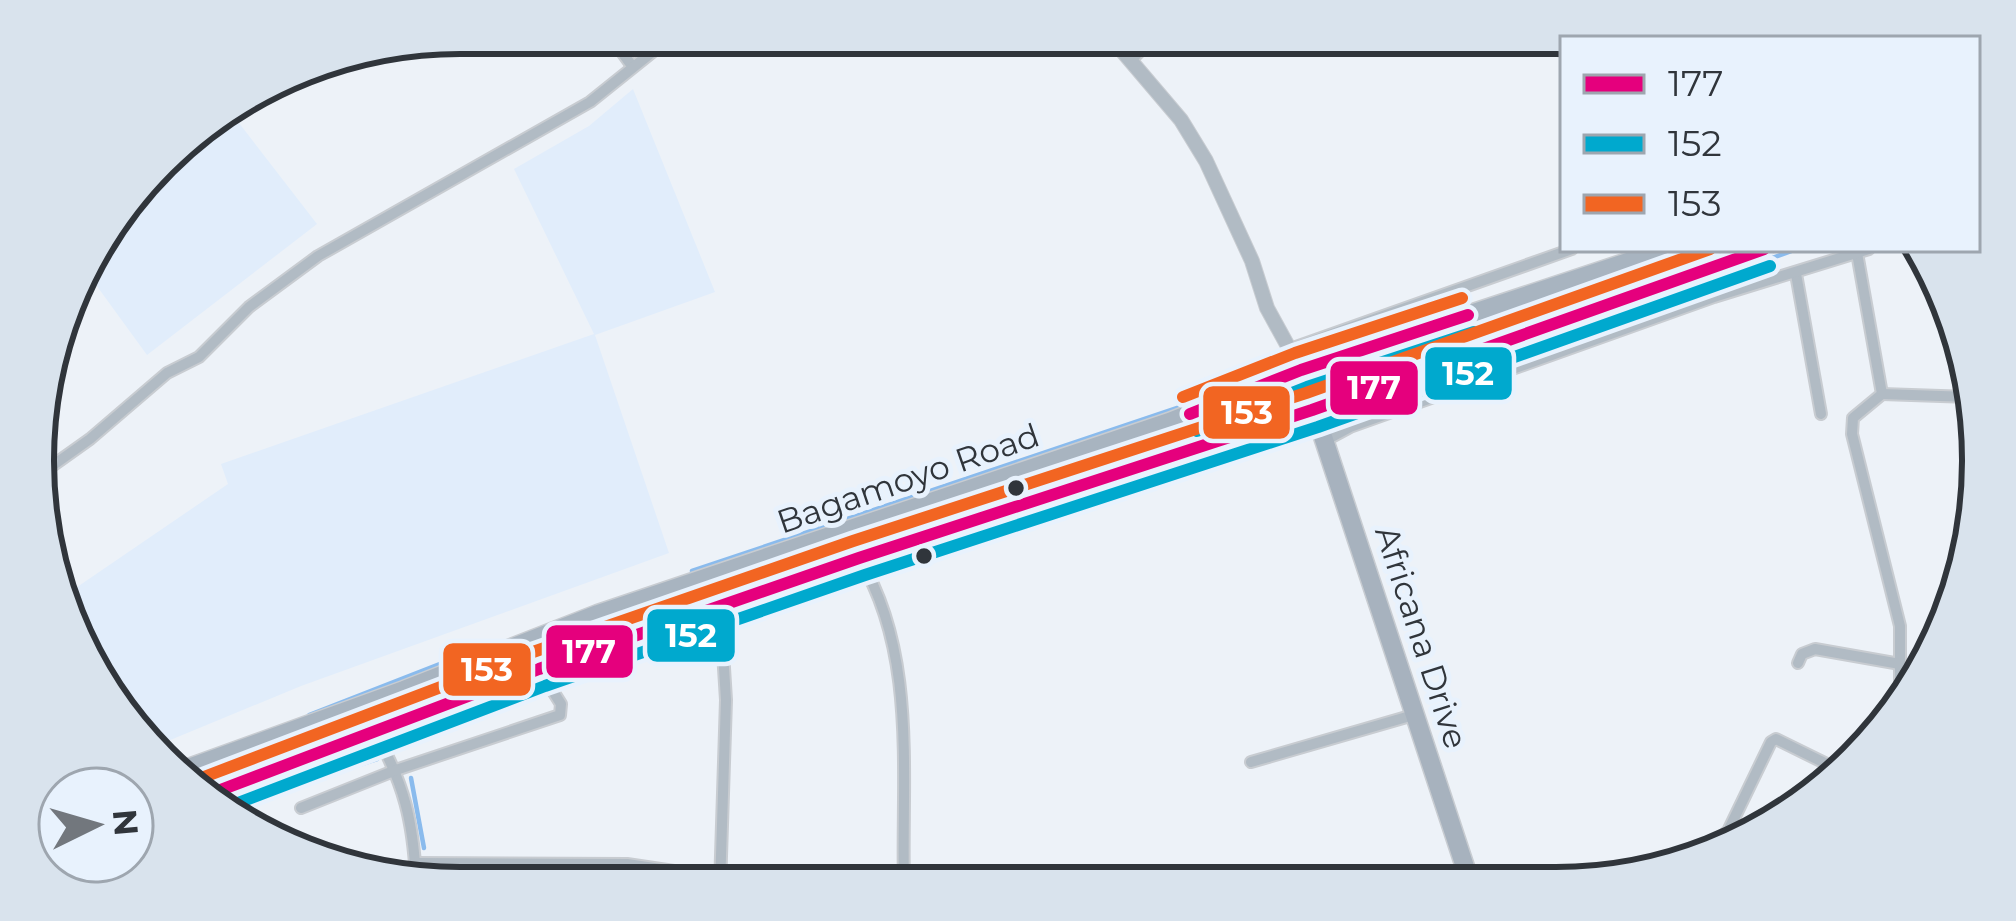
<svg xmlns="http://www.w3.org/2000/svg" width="2016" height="921" viewBox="0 0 2016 921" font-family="Montserrat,sans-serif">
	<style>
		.built { fill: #e1edfb }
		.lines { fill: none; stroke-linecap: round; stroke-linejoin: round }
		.stream { stroke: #8abbed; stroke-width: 4.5 }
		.minor-casing { stroke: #c8ccd1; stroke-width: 14 }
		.tertiary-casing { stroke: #c8ccd1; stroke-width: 16 }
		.primary-casing { stroke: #c8ccd1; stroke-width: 21 }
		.trunk-casing { stroke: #c8ccd1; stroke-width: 21 }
		.minor { stroke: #b1bbc4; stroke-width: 10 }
		.tertiary { stroke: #b1bbc4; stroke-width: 14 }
		.primary { stroke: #a7b2be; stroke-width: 18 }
		.trunk { stroke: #a8b4c0; stroke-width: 18 }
		.bus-1-casing { stroke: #e8f2fd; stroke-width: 21 }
		.bus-2-casing { stroke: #e8f2fd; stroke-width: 21 }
		.bus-3-casing { stroke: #e8f2fd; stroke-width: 21 }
		.bus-1 { stroke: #e5007d; stroke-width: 12 }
		.bus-2 { stroke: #00a9ce; stroke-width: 12 }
		.bus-3 { stroke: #f26522; stroke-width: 12 }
		.bus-dot { fill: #30353b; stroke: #e8f2fd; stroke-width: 4.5 }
		.labels { text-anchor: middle; stroke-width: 10; stroke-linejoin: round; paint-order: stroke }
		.street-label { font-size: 33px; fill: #30353b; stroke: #e8f2fd }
		.rim { fill: none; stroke: #30353b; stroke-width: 6 }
		.line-badge { stroke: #e8f2fd; stroke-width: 4.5 }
		.badge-label { font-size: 33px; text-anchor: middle; font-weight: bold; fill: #fff }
	</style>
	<rect width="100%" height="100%" fill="#edf2f8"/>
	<g class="built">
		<path d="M633,89L715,292L595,335L669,553L301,686L151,748L90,674L64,596L228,484L221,464L594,334L514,169L589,126Z"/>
		<path d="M229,110L317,224L147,355L83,267L90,247L179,139Z"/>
	</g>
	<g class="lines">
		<g class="stream">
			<path d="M1630,310L1797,249"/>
			<path d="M1462,368L1618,314"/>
			<path d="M692,571L1201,400"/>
			<path d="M309,715L455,658"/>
			<path d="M399,748L748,617L847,585"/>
			<path d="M411,778L424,848"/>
			<path d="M223,810L377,759"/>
			<path d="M425,865V881"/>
		</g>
		<g class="minor-casing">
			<g id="minor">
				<path d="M608,33L632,66"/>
				<path d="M1131,60L1158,33"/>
				<path d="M1857,253L1882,394L1853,418L1852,434L1900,626V689"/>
				<path d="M1796,274L1821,414"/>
				<path d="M1287,350L1572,249"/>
				<path d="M1882,394L1970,397"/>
				<path d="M1324,441L1350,427L1714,297L1869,249"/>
				<path d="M38,476L90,439L167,373L199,357L249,307L318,256L590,102L676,33"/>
				<path d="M859,558C918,654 901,778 904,887"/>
				<path d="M1798,663L1802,654L1815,649L1900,664"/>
				<path d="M376,733C404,785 413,820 416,879"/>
				<path d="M1251,762L1417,714"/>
				<path d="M301,808L396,770L560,715L561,704L539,669"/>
				<path d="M1718,840L1728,831L1771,742L1776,739L1839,770"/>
				<path d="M415,863L627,864L721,878"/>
				<path d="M1578,884L1676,858"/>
				<path d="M720,887L726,700L723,652"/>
			</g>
		</g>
		<g class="tertiary-casing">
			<path id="tertiary" d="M1107,33L1181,120L1206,161L1252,261L1267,308L1301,370"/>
		</g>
		<g class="primary-casing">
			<path id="primary" d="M1301,370L1471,885"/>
		</g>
		<g class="trunk-casing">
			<g id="trunk">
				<path d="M172,774L404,690L598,614L1169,422L1301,370L1667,249"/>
				<path d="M202,797L539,669L859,558L1312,410L1764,249"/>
			</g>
		</g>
		<use href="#minor" class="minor"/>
		<use href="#tertiary" class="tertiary"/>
		<use href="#primary" class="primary"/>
		<use href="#trunk" class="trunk"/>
		<g class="bus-1-casing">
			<g id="bus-1">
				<path d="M1190,414L1301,370L1468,315"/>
				<path d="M202,797L539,669L859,558L1312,410L1764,249"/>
			</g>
		</g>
		<g class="bus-2-casing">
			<g id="bus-2">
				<path d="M1197,431L1307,387L1474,332"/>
				<path d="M222,809L545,686L865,575L1318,427L1770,266"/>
			</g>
		</g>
		<g class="bus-3-casing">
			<g id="bus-3">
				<path d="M1183,397L1295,353L1462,298"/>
				<path d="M196,780L533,652L853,541L1306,393L1710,249"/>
			</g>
		</g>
		<use href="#bus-1" class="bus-1"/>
		<use href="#bus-2" class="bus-2"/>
		<use href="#bus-3" class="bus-3"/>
	</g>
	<g class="bus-dot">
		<circle cx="1016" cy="488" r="10"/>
		<circle cx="924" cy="556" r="10"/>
	</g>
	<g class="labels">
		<g class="street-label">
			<text transform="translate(908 478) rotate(-19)" y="12">Bagamoyo Road</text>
			<text transform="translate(1422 637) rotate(72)" y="12">Africana Drive</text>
		</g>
	</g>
	<path d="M0 0H2016V921H0ZM460 54H1556A406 406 0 0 1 1962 460V461A406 406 0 0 1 1556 867H460A406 406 0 0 1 54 461V460A406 406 0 0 1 460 54Z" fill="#d9e3ed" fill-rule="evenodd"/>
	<path class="rim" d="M460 54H1556A406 406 0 0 1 1962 460V461A406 406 0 0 1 1556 867H460A406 406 0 0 1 54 461V460A406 406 0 0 1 460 54Z"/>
	<g class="line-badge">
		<rect x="1423" y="345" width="91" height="57" rx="12" fill="#00a9ce"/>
		<rect x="1328" y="359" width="92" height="58" rx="12" fill="#e5007d"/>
		<rect x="1201" y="384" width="91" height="57" rx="12" fill="#f26522"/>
		<rect x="645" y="607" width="92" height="57" rx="12" fill="#00a9ce"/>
		<rect x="544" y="623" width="91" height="57" rx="12" fill="#e5007d"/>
		<rect x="441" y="641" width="92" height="57" rx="12" fill="#f26522"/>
	</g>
	<g class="badge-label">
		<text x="1468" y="385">152</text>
		<text x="1374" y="399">177</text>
		<text x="1247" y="424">153</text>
		<text x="691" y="647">152</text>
		<text x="589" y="663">177</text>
		<text x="487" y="681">153</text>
	</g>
	<rect x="1560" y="36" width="420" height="216" fill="#e8f2fd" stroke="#9ea6af" stroke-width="3"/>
	<rect x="1584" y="75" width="60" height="18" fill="#e5007d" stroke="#9ea6af" stroke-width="3"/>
	<text x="1668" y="96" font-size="36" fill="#30353b">177</text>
	<rect x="1584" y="135" width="60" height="18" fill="#00a9ce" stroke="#9ea6af" stroke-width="3"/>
	<text x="1668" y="156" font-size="36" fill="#30353b">152</text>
	<rect x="1584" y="195" width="60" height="18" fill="#f26522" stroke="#9ea6af" stroke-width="3"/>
	<text x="1668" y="216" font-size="36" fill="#30353b">153</text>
	<g transform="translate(96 825) rotate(85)"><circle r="57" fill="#e8f2fd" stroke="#9ea6af" stroke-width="3"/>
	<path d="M0-9L21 45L0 30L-21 45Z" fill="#72777d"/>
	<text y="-18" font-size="33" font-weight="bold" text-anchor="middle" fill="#30353b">N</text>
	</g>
</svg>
